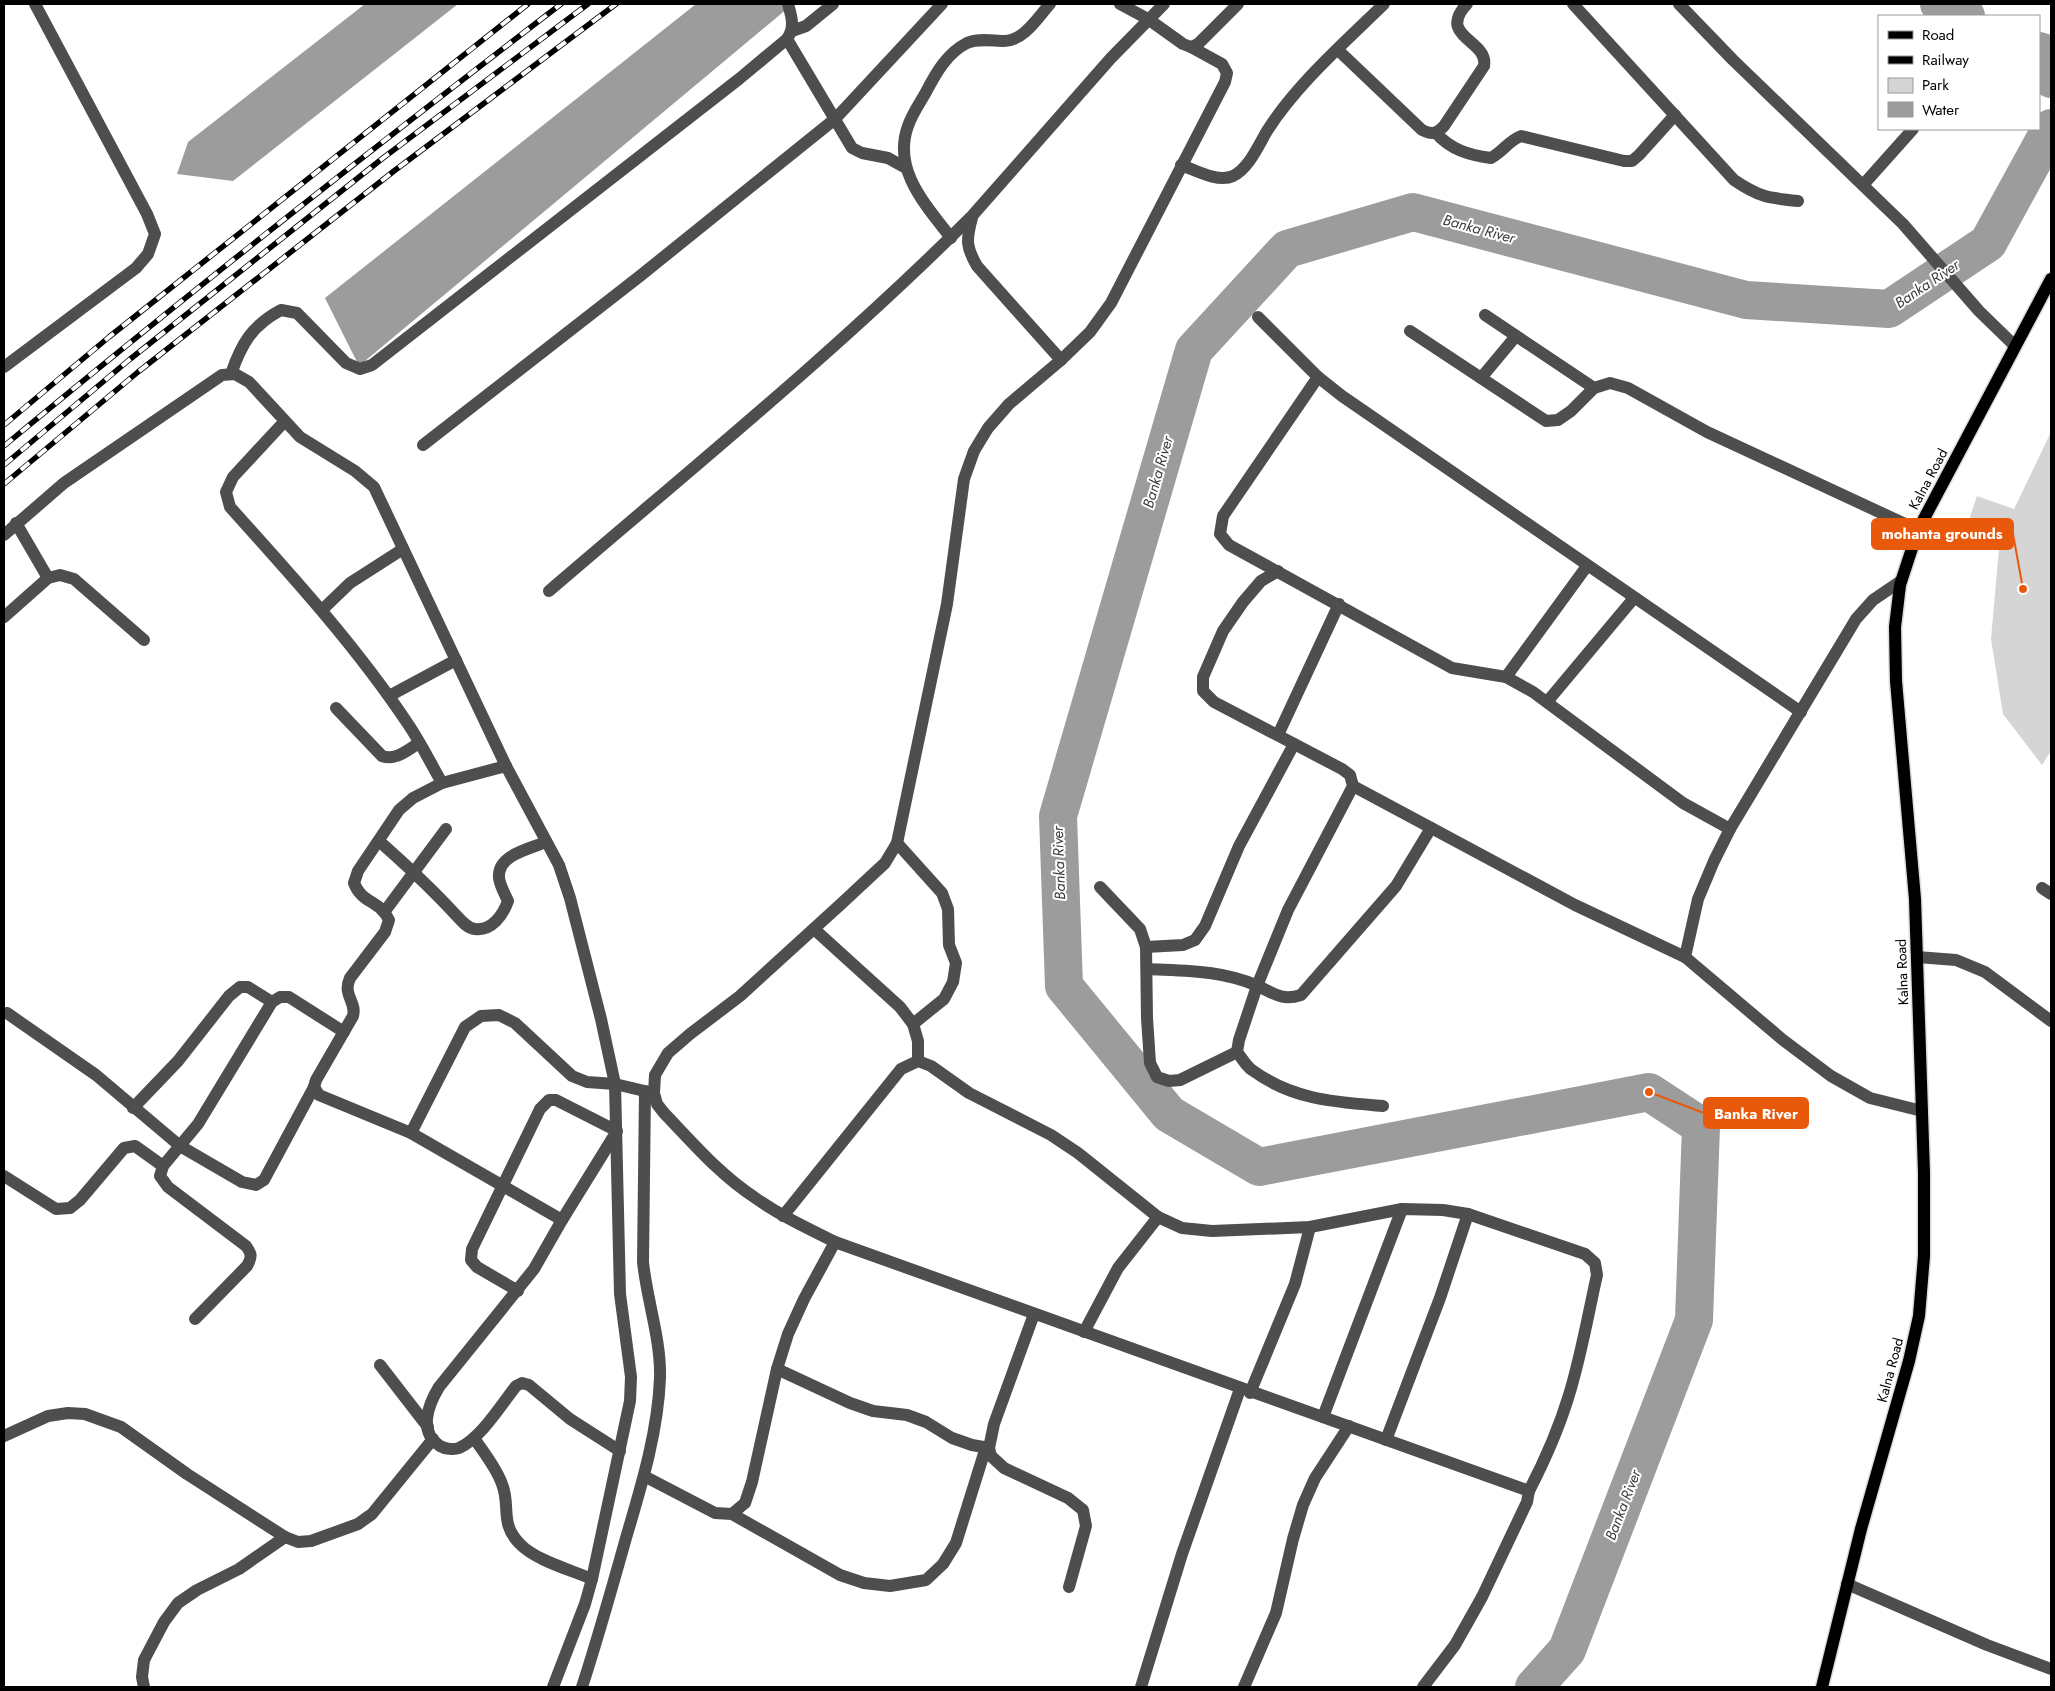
<svg xmlns="http://www.w3.org/2000/svg" width="2055" height="1691" viewBox="0 0 2055 1691" font-family="Jost,sans-serif">
	<style>
		.green { fill: #d5d5d5 }
		.water { fill: #9c9c9c }
		.lines { fill: none; stroke-linecap: round; stroke-linejoin: round }
		.river { stroke: #9c9c9c; stroke-width: 38 }
		.major-casing { stroke: #dbdbdb; stroke-width: 15 }
		.minor { stroke: #4e4e4e; stroke-width: 12 }
		.major { stroke: #000; stroke-width: 12 }
		.rail-casing { stroke: #000; stroke-width: 5.5 }
		.rail { stroke: #fff; stroke-width: 4; stroke-dasharray: 11; stroke-linecap: butt }
		.labels { text-anchor: middle; stroke-width: 4; stroke-linejoin: round; paint-order: stroke }
		.street-label { font-size: 14px; fill: #000; stroke: #fff }
		.water-label { font-size: 15px; font-style: italic; fill: #3d3d3d; stroke: #fff }
		.leader { fill: none; stroke: #e8590c; stroke-width: 2 }
		.callout-dot { fill: #e8590c; stroke: #fff; stroke-width: 2 }
		.callout { fill: #e8590c; stroke: #e8590c; stroke-width: 2 }
		.callout-label { font-size: 15px; text-anchor: middle; font-weight: bold; fill: #fff }
	</style>
	<rect width="100%" height="100%" fill="#fff"/>
	<path class="green" d="M2051,432V751L2042,765L2003,714L1991,639L2000,538L1968,523L1977,496L2014,509Z"/>
	<g class="water">
		<path d="M365,4H458L233,181L177,174L188,142Z"/>
		<path d="M696,4H785L788,8L359,366L325,298Z"/>
	</g>
	<g class="lines">
		<g class="river">
			<path d="M1939,4L1966,16"/>
			<path d="M2039,51L2045,53L2051,79"/>
			<path d="M1534,1687L1567,1650L1694,1320L1701,1126L1649,1092L1259,1167L1169,1114L1064,986L1058,816L1194,350L1287,249L1413,212L1746,300L1889,309L1988,243L2051,128"/>
		</g>
		<g class="major-casing">
			<path id="major" d="M1822,1687L1861,1529L1909,1361L1919,1316L1924,1256V1173L1915,899L1896,681L1895,627L1900,585L1918,530L2051,279"/>
		</g>
		<g class="minor">
			<path d="M1120,4L1148,19L1183,44L1191,47L1198,44L1238,4"/>
			<path d="M1573,4L1734,180C1759,197 1768,198 1798,201"/>
			<path d="M1679,4L1733,60L1903,224L1979,311L2015,346"/>
			<path d="M792,31L806,26L833,4"/>
			<path d="M787,39L852,148L862,153L888,158L906,168"/>
			<path d="M1191,47L1222,64L1227,73L1225,82L1111,303L1090,332L1061,360L1009,404L988,428L974,451L964,479L947,604L897,843L885,863L841,904L740,996L690,1034L668,1053L655,1075L654,1093L657,1104L664,1113C692,1142 720,1175 754,1197C779,1215 807,1228 835,1242L1529,1491L1527,1502L1482,1597L1455,1645L1423,1687"/>
			<path d="M1338,50L1422,130C1432,135 1436,134 1444,126L1484,66C1489,40 1436,37 1467,4"/>
			<path d="M1436,133C1451,150 1469,155 1491,158C1504,151 1508,141 1521,136L1624,161H1632L1639,155L1675,115"/>
			<path d="M1181,165C1195,170 1218,183 1233,176C1249,168 1258,146 1267,131C1296,85 1345,42 1384,4"/>
			<path d="M1863,185L1913,129"/>
			<path d="M972,218C966,240 966,247 977,266L1061,360"/>
			<path d="M951,238C926,205 892,170 908,126C912,114 920,103 926,92C936,73 947,53 967,43C978,38 993,41 1004,41C1024,41 1038,17 1050,4"/>
			<path d="M1485,315L1594,388"/>
			<path d="M1258,317L1318,377L1342,396L1801,712"/>
			<path d="M1410,331L1546,421L1558,420L1571,411L1594,388L1610,383L1628,388L1707,432L1918,530"/>
			<path d="M4,367L136,268L148,254L155,234L147,214L35,4"/>
			<path d="M231,374C241,345 251,326 281,310L297,313L346,363L360,369L372,365L739,79L787,39C795,27 792,18 788,4"/>
			<path d="M1318,377L1223,516L1220,534L1229,545L1452,668L1506,677L1533,692L1683,803L1730,829"/>
			<path d="M1481,378L1516,336"/>
			<path d="M284,422L233,477L226,492L230,507C293,577 356,646 408,724C421,743 431,764 442,783"/>
			<path d="M423,445L640,276L835,119L942,4"/>
			<path d="M16,523L48,578"/>
			<path d="M4,535L64,483L222,375L235,374L249,382L300,437L355,471L374,487L506,766L559,865L570,898L601,1019L615,1084L620,1294L631,1377L630,1401L592,1579L585,1604L553,1687"/>
			<path d="M1278,571L1261,581L1243,602L1223,631L1203,677V691L1214,702L1342,769L1350,775L1353,786L1288,910L1257,986L1239,1040L1237,1052C1242,1058 1246,1066 1252,1070C1293,1100 1335,1102 1383,1106"/>
			<path d="M549,591C692,468 839,349 972,216L1111,58L1164,4"/>
			<path d="M322,610L350,583L403,549"/>
			<path d="M4,617L48,578L60,575L74,579L144,640"/>
			<path d="M1506,677L1587,566"/>
			<path d="M389,696L456,660"/>
			<path d="M1547,702L1634,598"/>
			<path d="M336,708L382,756C396,761 407,750 419,743"/>
			<path d="M1278,735L1339,604"/>
			<path d="M506,766L442,783L413,798L399,810L358,871L354,883C362,904 380,900 389,920L385,932L350,978C342,996 357,1001 353,1016L316,1080L314,1087L319,1095L411,1133L562,1220"/>
			<path d="M1353,786L1575,905L1685,957L1783,1040L1831,1076L1870,1098L1922,1111"/>
			<path d="M379,841C405,864 430,887 454,913C460,919 466,928 475,929C492,931 503,915 508,901C505,894 500,886 499,878C497,855 529,849 546,842"/>
			<path d="M897,843L942,893L948,909L949,945L956,963L953,982L944,999L913,1024"/>
			<path d="M1100,887L1140,929L1146,947L1147,1018L1150,1063L1157,1077L1169,1081L1180,1080L1237,1052"/>
			<path d="M2042,888L2051,894"/>
			<path d="M385,911L446,829"/>
			<path d="M814,929L900,1007L913,1024L918,1041V1061"/>
			<path d="M1146,947L1183,945L1195,940L1205,926L1239,846L1294,744"/>
			<path d="M1685,957L1698,899L1714,861L1730,829L1856,619L1873,600L1901,581"/>
			<path d="M1917,957L1956,960L1985,972L2051,1021"/>
			<path d="M1147,969C1185,971 1222,970 1258,986C1275,994 1282,1001 1301,995L1396,886L1431,828"/>
			<path d="M7,1013L96,1075L180,1146L242,1182L256,1185L264,1180L314,1087"/>
			<path d="M133,1108L178,1061L229,996L240,987H248L272,1002"/>
			<path d="M411,1133L465,1027L481,1016L499,1015L515,1023L572,1076L587,1082L615,1084L653,1093"/>
			<path d="M4,1176L56,1209L70,1208L80,1200L124,1148L135,1146L163,1166"/>
			<path d="M783,1216L901,1069L918,1061L931,1066L969,1093L1051,1135L1078,1153L1158,1217L1182,1228L1212,1231L1310,1227L1402,1209L1443,1210L1468,1214L1585,1254L1595,1263L1597,1275C1588,1315 1581,1356 1569,1395C1559,1428 1545,1460 1529,1491"/>
			<path d="M518,1291L477,1267L471,1260L472,1249L540,1109L549,1100H556L617,1131L562,1220L534,1269L439,1387C428,1405 418,1432 440,1446C445,1449 454,1450 459,1448C481,1438 501,1405 516,1386L522,1383L529,1385L570,1419L620,1451"/>
			<path d="M1034,1314L994,1424L989,1448L991,1456L1004,1468L1068,1498L1083,1510L1086,1526L1069,1587"/>
			<path d="M195,1319L247,1266C252,1257 252,1254 246,1246L168,1187L160,1176L163,1166L198,1124L272,1002L280,997H289L344,1032"/>
			<path d="M1084,1332L1118,1268L1158,1217"/>
			<path d="M380,1365L428,1427"/>
			<path d="M777,1369L850,1403L873,1411L907,1415L926,1422L952,1438L972,1445L989,1448"/>
			<path d="M1250,1393L1295,1284L1310,1227"/>
			<path d="M1323,1417L1402,1209"/>
			<path d="M4,1436L48,1416L68,1413L85,1414L121,1427L187,1474L285,1537L298,1542L311,1541L358,1524L372,1514L433,1439"/>
			<path d="M474,1438C484,1453 496,1467 502,1484C511,1506 499,1523 520,1544C535,1560 571,1570 592,1579"/>
			<path d="M1386,1440L1440,1298L1468,1214"/>
			<path d="M644,1476L715,1513L732,1514L745,1503L752,1482L777,1369L788,1334L804,1299L835,1242"/>
			<path d="M732,1514L840,1575L864,1583L890,1586L926,1580L943,1564L956,1543L986,1447"/>
			<path d="M1847,1584L1987,1645L2051,1669"/>
			<path d="M144,1687L142,1677L144,1660L164,1622L178,1603L197,1590L239,1569L285,1537"/>
			<path d="M582,1687C598,1638 612,1588 626,1538C641,1487 658,1432 660,1378C661,1339 647,1301 643,1262L645,1091"/>
			<path d="M1141,1687L1182,1554L1240,1389"/>
			<path d="M1244,1687L1276,1613L1293,1539L1303,1505L1315,1478L1349,1426"/>
		</g>
		<use href="#major" class="major"/>
		<g class="rail-casing">
			<g id="rail">
				<path d="M4,425L109,337L528,4"/>
				<path d="M4,446C186,295 373,148 561,4"/>
				<path d="M4,465L129,360L383,158L588,4"/>
				<path d="M4,484L138,372L394,171L616,4"/>
			</g>
		</g>
		<use href="#rail" class="rail"/>
	</g>
	<g class="labels">
		<g class="street-label">
			<text transform="translate(1928 479) rotate(-62)" y="5">Kalna Road</text>
			<text transform="translate(1902 972) rotate(-92)" y="5">Kalna Road</text>
			<text transform="translate(1890 1370) rotate(-75)" y="5">Kalna Road</text>
		</g>
		<g class="water-label">
			<text transform="translate(1479 229) rotate(15)" y="5">Banka River</text>
			<text transform="translate(1927 284) rotate(-34)" y="5">Banka River</text>
			<text transform="translate(1158 472) rotate(-74)" y="5">Banka River</text>
			<text transform="translate(1059 863) rotate(-92)" y="5">Banka River</text>
			<text transform="translate(1623 1505) rotate(-69)" y="5">Banka River</text>
		</g>
	</g>
	<path class="leader" d="M2023 589L2013 534M1649 1092L1704 1113"/>
	<g class="callout-dot">
		<circle cx="2023" cy="589" r="5"/>
		<circle cx="1649" cy="1092" r="5"/>
	</g>
	<g class="callout">
		<rect x="1872" y="519" width="141" height="30" rx="5"/>
		<rect x="1704" y="1098" width="104" height="30" rx="5"/>
	</g>
	<g class="callout-label">
		<text x="1942" y="539">mohanta grounds</text>
		<text x="1756" y="1119">Banka River</text>
	</g>
	<rect width="2055" height="1691" fill="none" stroke="#000000" stroke-width="10"/>
	<rect x="1878" y="15" width="162" height="115" fill="#ffffff" stroke="#999999"/>
	<rect x="1888" y="31" width="25" height="8" fill="#000000" stroke="#999999"/>
	<text x="1922" y="40" font-size="15" fill="#000000">Road</text>
	<rect x="1888" y="56" width="25" height="8" fill="#000000" stroke="#999999"/>
	<text x="1922" y="65" font-size="15" fill="#000000">Railway</text>
	<rect x="1888" y="78" width="25" height="15" fill="#d5d5d5" stroke="#999999"/>
	<text x="1922" y="90" font-size="15" fill="#000000">Park</text>
	<rect x="1888" y="102" width="25" height="15" fill="#9c9c9c" stroke="#999999"/>
	<text x="1922" y="115" font-size="15" fill="#000000">Water</text>
</svg>
